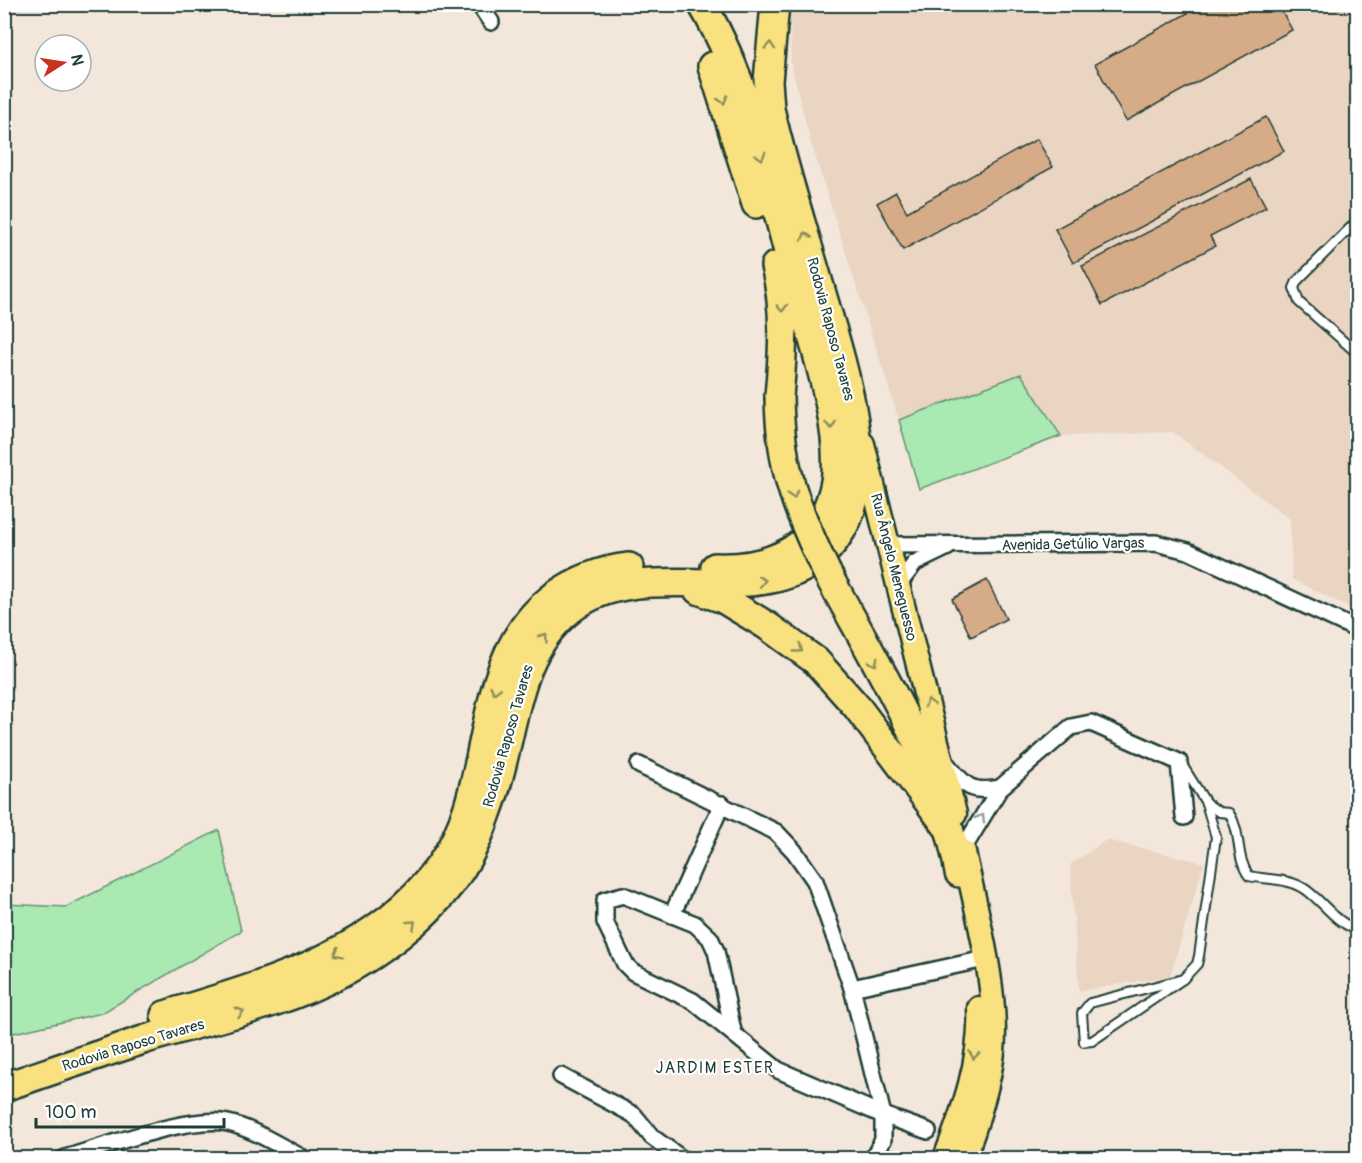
<svg xmlns="http://www.w3.org/2000/svg" width="1362" height="1163" viewBox="0 0 1362 1163" font-family="Pangolin,sans-serif">
	<style>
		.built { fill: #ead4c2 }
		.green { fill: #aaeab2; stroke: #649473; stroke-width: 1.5 }
		.building { fill: #d6ab87; stroke: #1f3d34; stroke-width: 1.5 }
		.lines { fill: none; stroke-linecap: round; stroke-linejoin: round }
		.lane-casing { stroke: #1f3d34; stroke-width: 12 }
		.street-casing { stroke: #1f3d34; stroke-width: 20 }
		.primary-casing { stroke: #1f3d34; stroke-width: 27 }
		.highway-casing { stroke: #1f3d34; stroke-width: 32 }
		.lane { stroke: #fff; stroke-width: 8 }
		.street { stroke: #fff; stroke-width: 15 }
		.primary { stroke: #fae180; stroke-width: 22 }
		.highway { stroke: #fae180; stroke-width: 27 }
		.highway-bridge-casing { stroke: #1f3d34; stroke-width: 32; stroke-linecap: butt }
		.highway-bridge { stroke: #fae180; stroke-width: 27 }
		.oneway { stroke: #8c8f5a }
		.oneway2 { stroke: #8f9e9a }
		.labels { text-anchor: middle; stroke-width: 4.5; stroke-linejoin: round; paint-order: stroke }
		.street-label { font-size: 15px; fill: #1f3d34; stroke: #fff }
		.neighbourhood-label { font-size: 16px; letter-spacing: 1.5px; fill: #1f3d34; stroke: #fff }
	</style>
	<rect width="100%" height="100%" fill="#f3e6db"/>
	<filter id="ink" filterUnits="userSpaceOnUse"><feTurbulence type="fractalNoise" baseFrequency=".0167" numOctaves="2"/><feDisplacementMap in="SourceGraphic" scale="12" xChannelSelector="R" yChannelSelector="G"/><feConvolveMatrix kernelMatrix="1 2 1 2 8 2 1 2 1" color-interpolation-filters="sRGB"/></filter>
	<g filter="url(#ink)">
		<g class="built">
			<path d="M790,5H1344L1358,34L1357,611L1292,579L1290,519L1173,432L1061,436L1021,374L899,420L811,143L791,64Z"/>
			<path d="M1106,840L1204,863L1170,976L1079,991L1070,865Z"/>
		</g>
		<g class="green">
			<path d="M1021,374L1061,436L919,489L899,420Z"/>
			<path d="M219,830L241,931L102,1013L5,1035V904L66,907Z"/>
		</g>
		<g class="building">
			<path d="M1204,4H1278L1292,30L1126,121L1095,64Z"/>
			<path d="M1266,117L1284,151L1073,263L1055,229Z"/>
			<path d="M1037,139L1053,167L903,250L877,203L896,192L907,212Z"/>
			<path d="M1251,179L1266,207L1210,236L1215,246L1102,305L1082,266Z"/>
			<path d="M987,580L1006,619L971,637L952,599Z"/>
		</g>
		<g class="lines">
			<g class="lane-casing">
				<g id="lane">
					<path d="M1358,220L1297,281L1294,288L1299,302L1358,354"/>
					<path d="M1181,763L1206,803L1216,837L1199,956L1197,964L1183,979"/>
					<path d="M1206,803L1219,812L1229,813C1242,832 1235,857 1249,876C1267,880 1289,878 1305,889C1325,903 1334,922 1358,930"/>
					<path d="M1183,979L1092,1041L1084,1042L1082,1013L1090,1003Z"/>
				</g>
			</g>
			<g class="street-casing">
				<g id="street">
					<path d="M479,4L491,22"/>
					<path d="M888,545L1156,543L1188,551L1358,630"/>
					<path d="M898,585L915,563L948,547"/>
					<path d="M944,761C964,784 968,794 1000,788"/>
					<path d="M639,765L776,832L794,851L815,881L852,988L883,1115V1140L873,1158"/>
					<path d="M963,849L1000,788L1071,727L1091,723L1179,762L1184,817"/>
					<path d="M672,915L722,804"/>
					<path d="M852,988L985,959"/>
					<path d="M733,1031L716,951L710,938L695,924L623,895L605,900V922L625,964L633,972L693,1001L778,1070L883,1115L928,1131"/>
					<path d="M561,1076L634,1115L652,1137L681,1158"/>
					<path d="M65,1158C104,1147 191,1114 228,1123C254,1129 279,1146 303,1158"/>
				</g>
			</g>
			<g class="primary-casing">
				<g id="primary">
					<path d="M863,444L955,814"/>
					<path d="M945,1158C963,1111 982,1059 979,1008"/>
					<path d="M963,1158C975,1133 990,1080 993,1052C999,992 976,911 964,852"/>
				</g>
			</g>
			<g class="highway-casing">
				<g id="highway">
					<path d="M702,4C751,87 770,187 795,278C810,333 848,437 833,491C818,548 772,569 715,567"/>
					<path d="M712,66L756,204"/>
					<path d="M775,266C786,308 783,353 779,396"/>
					<path d="M827,573C878,668 941,764 959,873"/>
					<path d="M698,590L723,599L766,625L816,661L857,707L946,825"/>
					<path d="M165,1015C266,984 373,956 439,867C499,786 468,661 554,596C577,580 601,570 629,567"/>
					<path d="M4,1087C51,1071 97,1055 143,1040C187,1026 233,1016 276,1001C360,973 451,913 482,827C488,810 495,793 499,776C516,716 518,652 570,610C651,543 792,635 847,520C876,458 838,350 820,287C803,228 784,169 770,109L768,81L775,4"/>
				</g>
			</g>
			<use href="#lane" class="lane"/>
			<use href="#street" class="street"/>
			<use href="#primary" class="primary"/>
			<use href="#highway" class="highway"/>
			<g class="highway-bridge-casing">
				<path id="highway-bridge" d="M779,396C780,469 796,508 827,573"/>
			</g>
			<use href="#highway-bridge" class="highway-bridge"/>
		</g>
		<defs><path id="oneway-chevron" d="M-2-3.5L2.5 0L-2 3.5" fill="none" stroke-width="1.6" stroke-linecap="round" stroke-linejoin="round" transform="scale(1.5)"/></defs>
		<g class="oneway">
			<use href="#oneway-chevron" transform="translate(770 46) rotate(-86)"/>
			<use href="#oneway-chevron" transform="translate(723 100) rotate(73)"/>
			<use href="#oneway-chevron" transform="translate(761 156) rotate(75)"/>
			<use href="#oneway-chevron" transform="translate(806 236) rotate(-106)"/>
			<use href="#oneway-chevron" transform="translate(782 308) rotate(88)"/>
			<use href="#oneway-chevron" transform="translate(831 425) rotate(81)"/>
			<use href="#oneway-chevron" transform="translate(793 495) rotate(74)"/>
			<use href="#oneway-chevron" transform="translate(762 581) rotate(-11)"/>
			<use href="#oneway-chevron" transform="translate(544 637) rotate(-53)"/>
			<use href="#oneway-chevron" transform="translate(799 649) rotate(36)"/>
			<use href="#oneway-chevron" transform="translate(874 662) rotate(62)"/>
			<use href="#oneway-chevron" transform="translate(495 690) rotate(103)"/>
			<use href="#oneway-chevron" transform="translate(929 703) rotate(-104)"/>
			<use href="#oneway-chevron" transform="translate(412 924) rotate(-42)"/>
			<use href="#oneway-chevron" transform="translate(338 953) rotate(153)"/>
			<use href="#oneway-chevron" transform="translate(240 1012) rotate(-17)"/>
			<use href="#oneway-chevron" transform="translate(974 1055) rotate(99)"/>
		</g>
		<use class="oneway2" href="#oneway-chevron" transform="translate(981 818) rotate(-60)"/>
	</g>
	<g class="labels">
		<g class="street-label">
			<text transform="translate(831 329) rotate(75)" y="5">Rodovia Raposo Tavares</text>
			<text transform="translate(1073 544) rotate(-1)" y="5">Avenida Getúlio Vargas</text>
			<text transform="translate(894 567) rotate(76)" y="5">Rua Ângelo Meneguesso</text>
			<text transform="translate(508 736) rotate(-74)" y="5">Rodovia Raposo Tavares</text>
			<text transform="translate(133 1045) rotate(-17)" y="5">Rodovia Raposo Tavares</text>
		</g>
		<g class="neighbourhood-label">
			<text x="715" y="1073">JARDIM ESTER</text>
		</g>
	</g>
	<rect width="1362" height="1163" fill="none" stroke="#fff" stroke-width="24"/>
	<rect x="12" y="12" width="1338" height="1139" fill="none" stroke="#1f3d34" stroke-width="2" filter="url(#ink)"/>
	<g transform="translate(63 63) rotate(78)"><circle r="28" fill="#ffffff" stroke="#a5b1ae" stroke-width="1.5"/>
	<path d="M0-4.5L10 22L0 15L-10 22Z" fill="#c8321e"/>
	<text y="-9" font-size="16" font-weight="bold" text-anchor="middle" fill="#1f3d34">N</text>
	</g>
	<path d="M36 1118v9h188v-9" fill="none" stroke="#1f3d34" stroke-width="3"/>
	<text x="45" y="1118" font-size="18" fill="#1f3d34" stroke="#ffffff" stroke-width="4.5" paint-order="stroke">100 m</text>
</svg>
